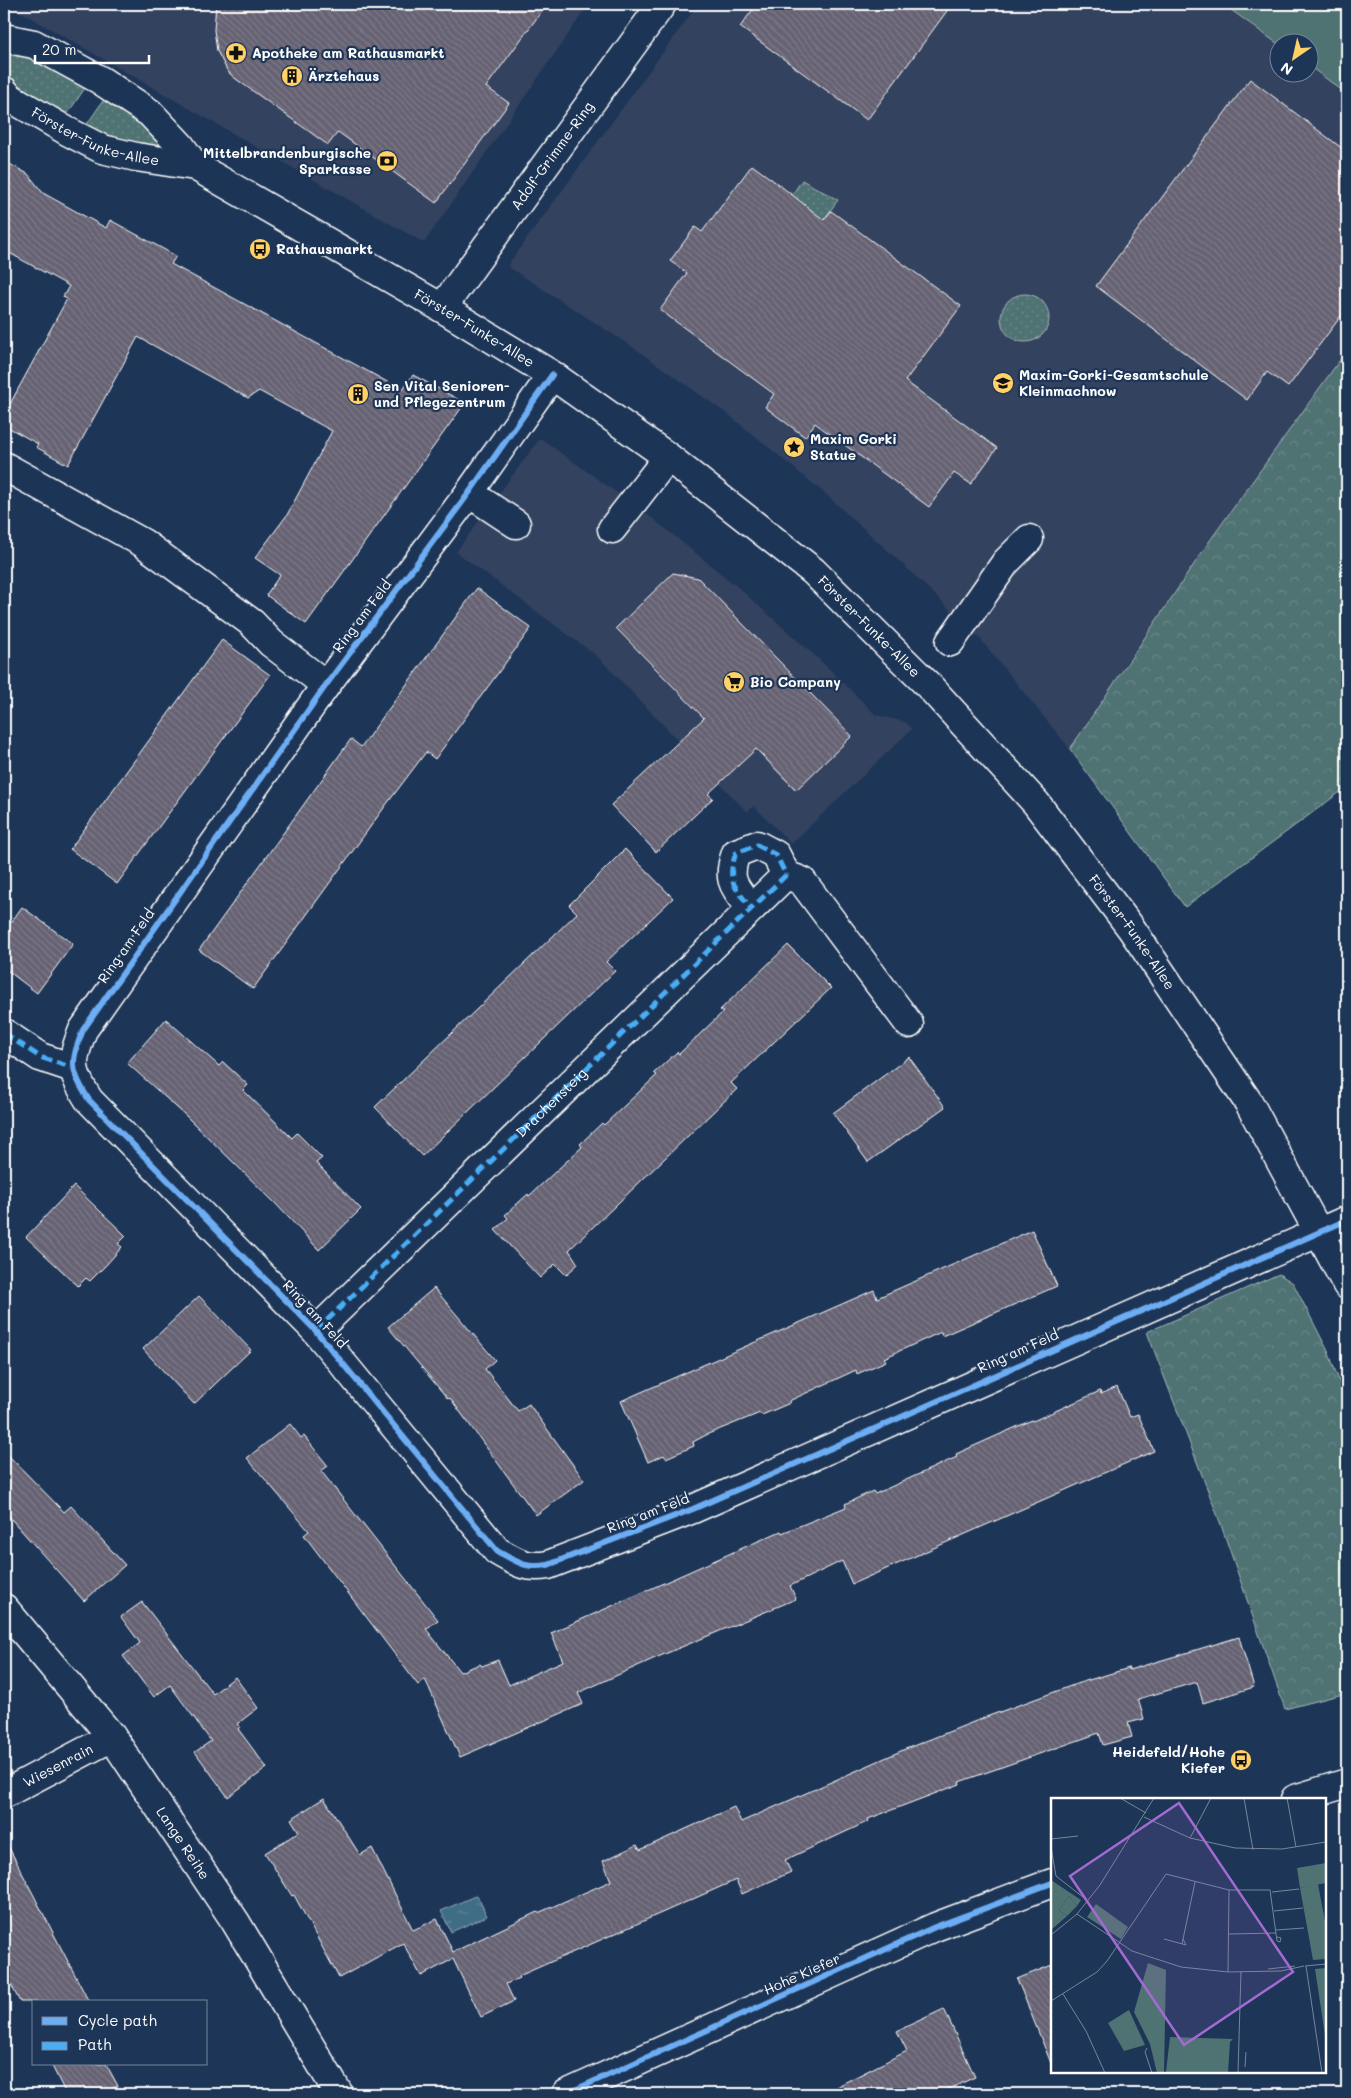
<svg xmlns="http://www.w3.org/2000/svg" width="1351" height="2098" viewBox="0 0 1351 2098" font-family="Mali,sans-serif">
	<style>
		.built { fill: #33425f; fill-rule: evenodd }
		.grass { fill: url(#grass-dots); stroke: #a7b8b9 }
		.forest { fill: url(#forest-crowns); stroke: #a7b8b9 }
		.garden { fill: #4f7273; stroke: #a7b8b9 }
		.water { fill: url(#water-ripples); stroke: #8da7b6 }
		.building { fill: url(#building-back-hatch); stroke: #fff }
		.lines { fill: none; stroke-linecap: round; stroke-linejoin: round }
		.minor-casing { stroke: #fff; stroke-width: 31 }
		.minor { stroke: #1d3557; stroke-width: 28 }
		.quiet { stroke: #49aef6; stroke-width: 5; stroke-dasharray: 10 5; stroke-linecap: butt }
		.cycleway-casing { stroke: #1d3557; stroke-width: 9 }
		.cycleway { stroke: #6dadf4; stroke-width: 6 }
		.labels { text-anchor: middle; stroke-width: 4.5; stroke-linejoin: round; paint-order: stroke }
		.poi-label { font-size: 14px; font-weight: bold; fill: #fff; stroke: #1d3557; text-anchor: start }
		.street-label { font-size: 14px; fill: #fff; stroke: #1d3557 }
		.inset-road { fill: none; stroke: #77869a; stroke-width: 1 }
		.view { fill: #a36bd2; fill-opacity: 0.15; stroke: #a36bd2; stroke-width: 2.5 }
		.inset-edge { fill: none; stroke: #fff; stroke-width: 2.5 }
	</style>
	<defs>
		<pattern id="grass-dots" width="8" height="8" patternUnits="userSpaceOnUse" patternTransform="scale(1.25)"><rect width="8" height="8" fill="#4f7273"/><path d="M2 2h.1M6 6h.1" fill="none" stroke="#698788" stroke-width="1.8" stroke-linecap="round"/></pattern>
		<pattern id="forest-crowns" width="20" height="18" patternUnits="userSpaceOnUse" patternTransform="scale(1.25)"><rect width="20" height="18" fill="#4f7273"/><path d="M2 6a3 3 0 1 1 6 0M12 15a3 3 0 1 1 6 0" fill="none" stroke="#698788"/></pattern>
		<pattern id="water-ripples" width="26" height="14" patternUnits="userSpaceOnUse" patternTransform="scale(1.25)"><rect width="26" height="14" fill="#416d86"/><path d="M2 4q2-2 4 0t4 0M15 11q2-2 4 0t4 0" fill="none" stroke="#5e8398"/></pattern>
		<pattern id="building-back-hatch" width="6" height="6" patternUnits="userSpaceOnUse" patternTransform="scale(1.25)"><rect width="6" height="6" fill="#666273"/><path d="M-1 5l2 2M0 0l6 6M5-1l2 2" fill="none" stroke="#7d7a88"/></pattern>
	</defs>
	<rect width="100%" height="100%" fill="#1d3557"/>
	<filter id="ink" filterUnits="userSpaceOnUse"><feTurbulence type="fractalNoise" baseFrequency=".02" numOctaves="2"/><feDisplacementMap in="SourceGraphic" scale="10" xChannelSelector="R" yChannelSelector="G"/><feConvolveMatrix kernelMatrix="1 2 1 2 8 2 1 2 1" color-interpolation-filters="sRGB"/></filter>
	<g filter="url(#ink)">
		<g class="built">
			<path d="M7,4H589L424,243Z"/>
			<path d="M698,4H1347V350L1211,539L1070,749L980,639L911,572L822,491L730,416L634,348L507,266ZM1278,42H1308V72H1278Z"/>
			<path d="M540,438L651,517L739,588L823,663L876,715L905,722L912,729L791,844L754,806L747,812L598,657L456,552Z"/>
		</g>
		<g class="grass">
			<path d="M4,51L27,54L87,85L64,119L4,81Z"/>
			<path d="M107,95L126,106L160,143L159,147L153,148L83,130Z"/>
			<path d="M802,180L838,200L775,286L797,199L792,195Z"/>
			<circle cx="1025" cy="318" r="24"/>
		</g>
		<g class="forest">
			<path d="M1347,350V787L1185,907L1070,749L1211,539Z"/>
			<path d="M1279,1274L1293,1283L1328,1351L1347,1402V1693L1285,1709L1220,1522L1147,1332Z"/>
		</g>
		<path class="garden" d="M1223,4H1347V94L1309,66L1308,42H1278V44Z"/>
		<path class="water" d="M477,1895L487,1916L451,1932L441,1911Z"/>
		<g class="building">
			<path d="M216,4H547L486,87L509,103L436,203L338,132L328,145L236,79L228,72L217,51L214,30Z"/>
			<path d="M757,4H952L867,120L740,27Z"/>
			<path d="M1250,79L1347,152V308L1288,387L1267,372L1247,400L1096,286Z"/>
			<path d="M4,161L28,174L43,193L106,228L110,220L176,256L171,264L402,390L413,375L465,403L306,624L266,595L280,575L255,558L287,515L332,431L259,391L248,398L138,337L68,465L36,447L38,444L4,425V415L67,299L63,297L69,286L4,250Z"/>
			<path d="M752,165L782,187L824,220L831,211L961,306L905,381L997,448L971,484L954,473L929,507L815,423L805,437L765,407L774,394L660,310L687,273L670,261L695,227L702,232Z"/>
			<path d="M673,573L698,578L852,736L796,790L756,749L708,794L713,798L656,852L611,805L704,718L616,628Z"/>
			<path d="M477,588L531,628L435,759L426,752L386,805L253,989L199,950L351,739L361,747Z"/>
			<path d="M222,640L270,675L117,884L70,849Z"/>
			<path d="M625,849L673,898L606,962L615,971L422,1156L375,1107L577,913L569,905Z"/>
			<path d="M22,907L73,944L37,993L4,968V932Z"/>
			<path d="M788,945L831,988L731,1083L737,1089L569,1250L578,1264L566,1275L555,1264L540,1278L495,1230L508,1218L505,1215L528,1194L529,1196L582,1147L580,1144L602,1123L604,1125L657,1075L654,1073L677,1052L679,1054L723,1012L720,1010Z"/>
			<path d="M166,1019L219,1066L223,1062L248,1085L243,1090L292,1138L297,1133L322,1158L316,1163L361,1209L319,1250L275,1203L185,1115L127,1063Z"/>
			<path d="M909,1057L945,1107L868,1162L833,1113Z"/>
			<path d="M74,1186L126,1236L118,1244L122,1247L106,1265L90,1281L86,1278L78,1286L26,1237Z"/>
			<path d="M1032,1230L1057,1286L942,1336L941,1332L884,1358L886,1361L857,1374L856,1370L789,1401L790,1403L762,1415L760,1413L708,1434L693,1442L694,1446L666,1458L664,1455L648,1462L621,1401L874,1290L877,1298Z"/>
			<path d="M434,1288L495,1360L485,1369L518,1411L529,1404L584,1480L536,1515L450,1398L448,1399L388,1327Z"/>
			<path d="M199,1296L251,1350L194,1404L143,1349Z"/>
			<path d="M1117,1387L1130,1417L1138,1414L1154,1451L852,1584L842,1561L790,1586L796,1599L653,1659L578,1693L583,1704L460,1757L425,1679L418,1685L304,1535L309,1531L247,1458L290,1424L301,1438L304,1436L328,1466L321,1471L438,1620L426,1629L460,1672L480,1664L482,1666L498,1660L509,1685L563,1661L551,1633L781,1531L782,1533L846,1507L845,1504L860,1497L873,1491L875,1494L957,1457L956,1454L1032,1420L1033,1421L1100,1391L1101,1394Z"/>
			<path d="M4,1451L64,1512L71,1506L125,1565L84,1601L4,1511Z"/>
			<path d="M142,1602L213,1694L235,1677L258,1708L237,1724L240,1727L238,1729L267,1768L228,1797L195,1752L211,1741L170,1685L154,1697L123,1656L140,1643L121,1617Z"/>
			<path d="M1239,1637L1254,1687L1203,1703L1197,1682L1138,1699L1144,1719L1128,1723L1132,1737L1103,1745L1099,1733L959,1782L960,1784L868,1819L869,1821L785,1860L791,1872L742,1894L736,1880L519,1976L520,1978L506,1984L514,2001L481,2017L453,1959L421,1976L403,1943L339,1978L294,1895L292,1896L265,1853L299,1832L291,1819L324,1798L360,1855L372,1848L413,1930L437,1919L453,1952L537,1912L538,1913L611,1881L603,1861L637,1845L640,1850L734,1807L741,1822L903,1750L986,1717L1079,1683L1129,1668V1670Z"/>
			<path d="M4,1838L89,2002H20L4,1971Z"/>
			<path d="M1052,1965V2063H1051L1017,1979Z"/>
			<path d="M944,2009L975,2077L938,2094H822L907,2051L897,2031Z"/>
			<path d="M51,2064H106L118,2086L101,2094H66Z"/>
		</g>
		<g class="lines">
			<g class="minor-casing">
				<g id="minor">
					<path d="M4,38L34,44L100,80L150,113L180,145L195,166"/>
					<path id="s1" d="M4,91L9,97L67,131L102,149L136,157L195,166L442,308L552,375L668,457L813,571L929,686L1036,803L1131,928L1249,1103L1347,1285"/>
					<path id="s2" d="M442,308L662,4"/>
					<path d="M552,375L469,493L326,685L83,1030C70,1063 70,1070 89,1100L316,1331L497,1551C517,1562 525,1569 548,1565L693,1509L1347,1220"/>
					<path d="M4,466L143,543L252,623L271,643L326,685"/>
					<path d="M469,493L516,524"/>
					<path d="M612,529L668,457"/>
					<path d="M950,642L1006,562L1029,539"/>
					<path d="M751,908C734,886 726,881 736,853L757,845L776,855L786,875L802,881L909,1024"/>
					<path d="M4,1033L40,1057L73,1068"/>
					<path d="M316,1331L786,875"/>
					<path id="s3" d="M4,1608L112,1737L235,1921L339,2094"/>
					<path id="s4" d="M4,1794L112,1737"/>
					<path d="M1295,1799L1347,1783"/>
					<path d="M566,2094L935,1927L1052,1883"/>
				</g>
			</g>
			<use href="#minor" class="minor"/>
			<g class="quiet">
				<path d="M4,1033L40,1057L73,1068"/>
				<path id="s5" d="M316,1331L786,875L776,855L757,845L736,853C726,881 734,886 751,908"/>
			</g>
			<g class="cycleway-casing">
				<g id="cycleway">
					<path d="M552,375L469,493L326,685L83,1030C70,1063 70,1070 89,1100L316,1331L497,1551C517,1562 525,1569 548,1565L693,1509L1347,1220"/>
					<path d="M566,2094L935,1927L1052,1883"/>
				</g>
			</g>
			<use href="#cycleway" class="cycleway"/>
		</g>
	</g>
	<defs>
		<g id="pharmacy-disc" transform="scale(1.125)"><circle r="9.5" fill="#ffd166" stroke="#1d3557"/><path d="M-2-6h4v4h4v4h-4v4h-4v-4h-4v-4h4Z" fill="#111"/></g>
		<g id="building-disc" transform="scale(1.125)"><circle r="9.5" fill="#ffd166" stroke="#1d3557"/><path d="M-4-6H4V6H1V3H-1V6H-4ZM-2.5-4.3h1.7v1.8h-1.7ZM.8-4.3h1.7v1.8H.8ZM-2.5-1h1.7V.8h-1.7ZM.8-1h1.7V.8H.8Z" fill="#111"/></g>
		<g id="bank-disc" transform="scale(1.125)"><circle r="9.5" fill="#ffd166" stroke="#1d3557"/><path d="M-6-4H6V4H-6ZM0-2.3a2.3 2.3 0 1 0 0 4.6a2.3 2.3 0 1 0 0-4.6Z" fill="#111"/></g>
		<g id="bus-disc" transform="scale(1.125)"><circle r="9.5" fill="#ffd166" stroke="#1d3557"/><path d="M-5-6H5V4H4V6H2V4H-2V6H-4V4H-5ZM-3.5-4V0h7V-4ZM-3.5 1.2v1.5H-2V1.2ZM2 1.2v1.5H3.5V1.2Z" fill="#111"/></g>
		<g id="school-disc" transform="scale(1.125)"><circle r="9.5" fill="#ffd166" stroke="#1d3557"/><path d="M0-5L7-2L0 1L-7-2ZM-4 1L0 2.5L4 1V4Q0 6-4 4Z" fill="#111"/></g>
		<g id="sight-disc" transform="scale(1.125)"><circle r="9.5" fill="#ffd166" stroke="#1d3557"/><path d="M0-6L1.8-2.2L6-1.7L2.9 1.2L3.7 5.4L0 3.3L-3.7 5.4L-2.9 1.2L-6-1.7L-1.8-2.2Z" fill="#111"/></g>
		<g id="supermarket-disc" transform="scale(1.125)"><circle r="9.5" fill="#ffd166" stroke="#1d3557"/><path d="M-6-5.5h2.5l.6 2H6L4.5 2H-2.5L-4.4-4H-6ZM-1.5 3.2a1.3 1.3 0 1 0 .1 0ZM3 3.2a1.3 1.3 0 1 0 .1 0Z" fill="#111"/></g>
	</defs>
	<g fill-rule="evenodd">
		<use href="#pharmacy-disc" x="236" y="53"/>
		<use href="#building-disc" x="292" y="76"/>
		<use href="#bank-disc" x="387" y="161"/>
		<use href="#bus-disc" x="260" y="249"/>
		<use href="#school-disc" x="1003" y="383"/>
		<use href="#building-disc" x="358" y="394"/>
		<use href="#sight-disc" x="794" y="447"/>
		<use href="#supermarket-disc" x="734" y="682"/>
		<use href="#bus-disc" x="1241" y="1760"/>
	</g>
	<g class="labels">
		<g class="poi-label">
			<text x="252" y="58">Apotheke am Rathausmarkt</text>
			<text x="308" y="81">Ärztehaus</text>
			<text x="371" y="158" text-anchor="end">Mittelbrandenburgische<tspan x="371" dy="16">Sparkasse</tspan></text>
			<text x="276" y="254">Rathausmarkt</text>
			<text x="1019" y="380">Maxim-Gorki-Gesamtschule<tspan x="1019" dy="16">Kleinmachnow</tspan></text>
			<text x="374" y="391">Sen Vital Senioren-<tspan x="374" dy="16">und Pflegezentrum</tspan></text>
			<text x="810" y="444">Maxim Gorki<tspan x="810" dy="16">Statue</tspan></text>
			<text x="750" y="687">Bio Company</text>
			<text x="1225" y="1757" text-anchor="end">Heidefeld/Hohe<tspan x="1225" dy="16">Kiefer</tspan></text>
		</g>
		<g class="street-label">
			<text dy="5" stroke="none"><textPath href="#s1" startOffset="104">Förster-Funke-Allee</textPath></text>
			<text dy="5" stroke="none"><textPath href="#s2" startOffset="188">Adolf-Grimme-Ring</textPath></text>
			<text dy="5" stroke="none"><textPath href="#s1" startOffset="532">Förster-Funke-Allee</textPath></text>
			<text transform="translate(362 616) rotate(-53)" y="5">Ring am Feld</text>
			<text dy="5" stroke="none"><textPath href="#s1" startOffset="1028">Förster-Funke-Allee</textPath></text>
			<text dy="5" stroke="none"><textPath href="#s1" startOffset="1432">Förster-Funke-Allee</textPath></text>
			<text transform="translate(126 946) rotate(-55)" y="5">Ring am Feld</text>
			<text dy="5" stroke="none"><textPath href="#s5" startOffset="328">Drachensteig</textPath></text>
			<text transform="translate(315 1314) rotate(47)" y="5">Ring am Feld</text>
			<text transform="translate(1018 1351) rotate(-24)" y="5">Ring am Feld</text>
			<text transform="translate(648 1513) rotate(-21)" y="5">Ring am Feld</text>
			<text dy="5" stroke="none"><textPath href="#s4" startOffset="61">Wiesenrain</textPath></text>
			<text dy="5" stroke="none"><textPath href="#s3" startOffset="296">Lange Reihe</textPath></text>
			<text transform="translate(802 1974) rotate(-24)" y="5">Hohe Kiefer</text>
		</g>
	</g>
	<g transform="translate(1051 1798)">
		<rect width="275" height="275" fill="#1d3557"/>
		<path d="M267,86L275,129V161L262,162L249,90ZM18,98L26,108L16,118L8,112ZM275,170V244L264,171ZM78,212L94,247L73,253L57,225Z" fill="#4f7273"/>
		<path d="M275,65V85L249,90L246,70ZM0,82L30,102L26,108L18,98L8,112L16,118L0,132ZM45,106L77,129L70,141L36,119ZM97,165L115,172L113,275H106L99,246L83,214Z" fill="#4f7273"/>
		<path d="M119,239L182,241L179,244L177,275L115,274Z" fill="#4f7273"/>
		<path class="inset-road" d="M69,0L95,15M193,0L202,52M236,0L245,49M93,19L139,40L184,50L231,51L275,44M139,40L160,0M0,41L27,38M0,49L5,78L37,103M178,92H219L226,143L229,144L230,140L226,139M221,94L248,91M223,113L252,110M26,116L81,153L130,169L177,174L230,173L253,168M225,132L253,130M178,136L225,135M0,137L26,116L49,87L103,0M113,141L135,147L132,141M131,146L144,84M254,168L275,166M255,168L271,275M217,171L244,168M12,196L35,233L54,275M0,203L46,174L56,163L115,76L178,92L177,174M96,250L94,254L101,275M194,269L195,254M187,275L190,173"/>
		<path class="view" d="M128,5L242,174L133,247L19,78Z"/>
		<rect width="275" height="275" class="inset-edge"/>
	</g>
	<rect width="1351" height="2098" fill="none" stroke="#1d3557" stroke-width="20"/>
	<rect x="10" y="10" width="1331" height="2078" fill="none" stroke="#fff" stroke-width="2" filter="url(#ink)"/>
	<rect x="32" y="2000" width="175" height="65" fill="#1d3557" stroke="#77869a"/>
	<rect x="42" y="2017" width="25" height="8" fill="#6dadf4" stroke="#77869a"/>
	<text x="78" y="2026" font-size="15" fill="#ffffff">Cycle path</text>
	<rect x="42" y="2042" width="25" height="8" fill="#49aef6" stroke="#77869a"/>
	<text x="78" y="2050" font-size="15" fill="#ffffff">Path</text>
	<g transform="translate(1294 58) rotate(214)"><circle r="24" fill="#1d3557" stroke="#77869a"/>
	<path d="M0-4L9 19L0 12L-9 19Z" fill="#ffd166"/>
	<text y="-8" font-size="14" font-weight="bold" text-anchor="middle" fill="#ffffff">N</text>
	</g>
	<path d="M35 55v8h114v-8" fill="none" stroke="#ffffff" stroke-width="2.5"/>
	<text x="42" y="55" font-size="15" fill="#ffffff" stroke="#1d3557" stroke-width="4" paint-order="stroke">20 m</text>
</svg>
